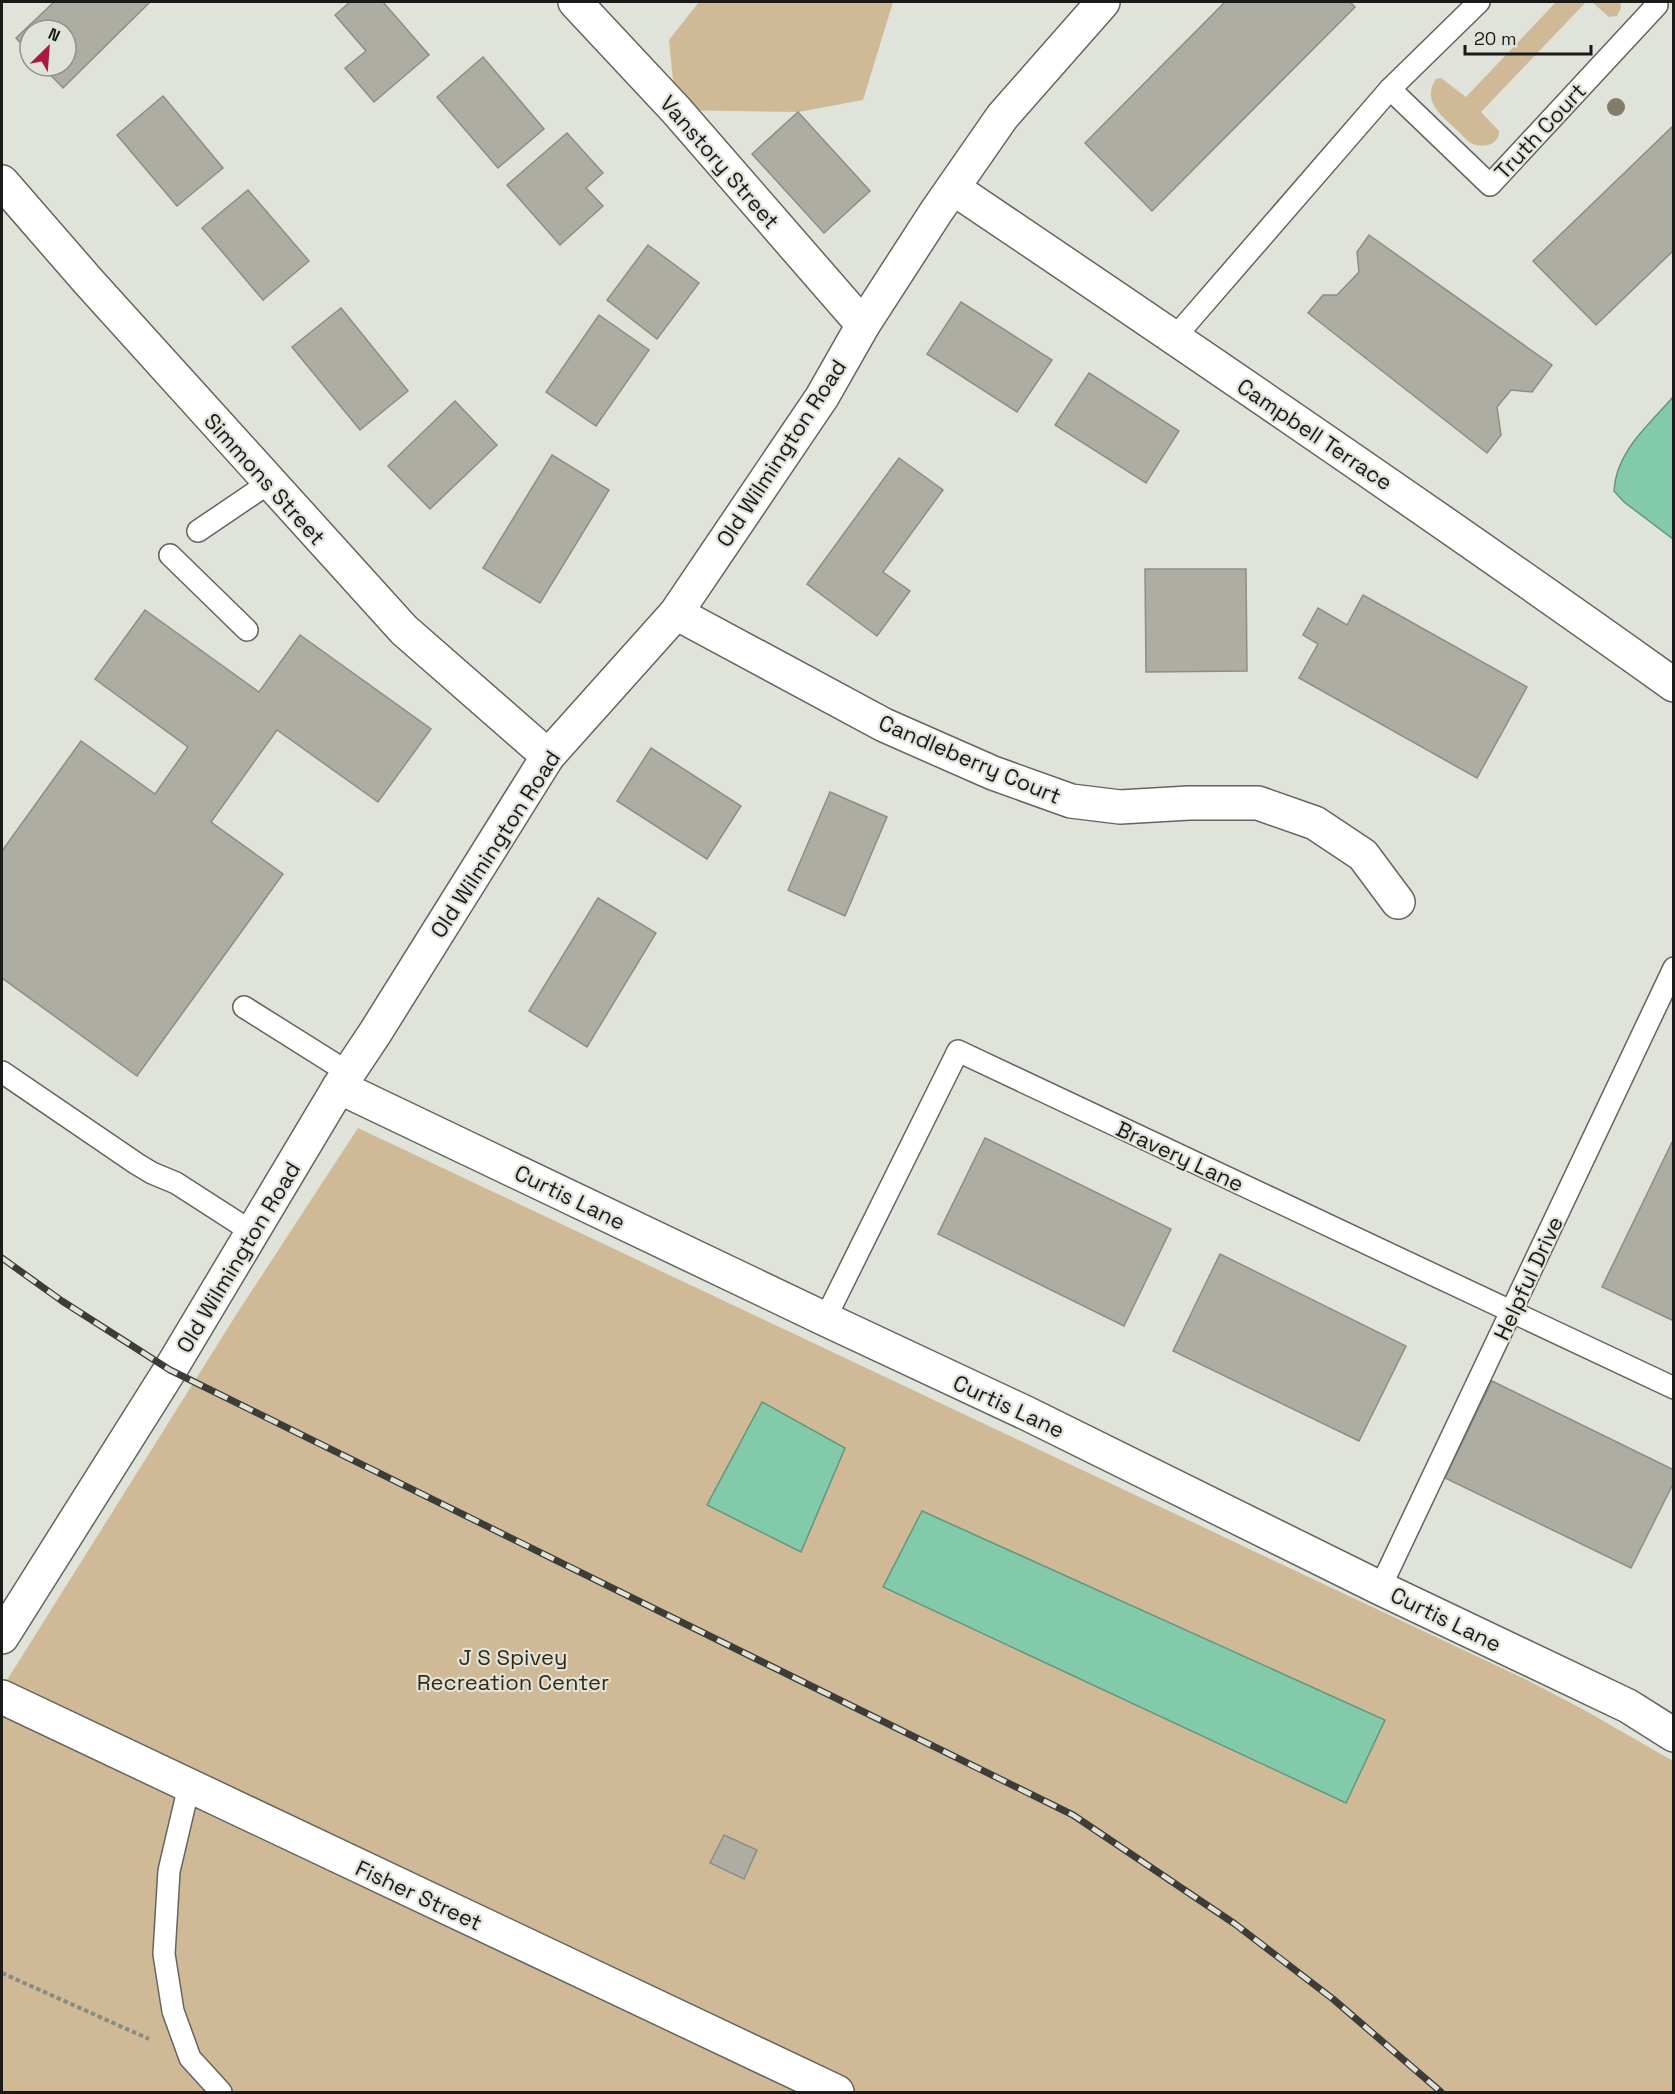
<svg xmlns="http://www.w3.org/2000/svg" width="1675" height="2094" viewBox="0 0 1675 2094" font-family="'Space Grotesk',sans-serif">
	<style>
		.green { fill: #d0b996 }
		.water { fill: #83caab; stroke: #64967f; stroke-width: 1.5 }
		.building { fill: #aeada4; stroke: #8f8d85; stroke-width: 1.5 }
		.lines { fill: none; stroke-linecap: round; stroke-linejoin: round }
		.service-casing { stroke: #63655e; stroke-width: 24 }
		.minor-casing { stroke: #63655e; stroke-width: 36 }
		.secondary-casing { stroke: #63655e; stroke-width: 36 }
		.path { stroke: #888a84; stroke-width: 4; stroke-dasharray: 4.5 3; stroke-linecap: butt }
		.service { stroke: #fff; stroke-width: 21 }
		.minor { stroke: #fff; stroke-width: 33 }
		.secondary { stroke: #fff; stroke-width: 33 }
		.rail-casing { stroke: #3c3d39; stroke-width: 7 }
		.rail { stroke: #e0e3da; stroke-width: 4.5; stroke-dasharray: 14; stroke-linecap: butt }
		.tree { fill: #847c6a }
		.labels { text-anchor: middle; stroke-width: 4.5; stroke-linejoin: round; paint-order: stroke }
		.street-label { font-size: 22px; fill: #1a1b18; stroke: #e0e3da }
		.park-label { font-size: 22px; fill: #38280e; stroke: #e0e3da }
	</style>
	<rect width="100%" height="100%" fill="#e0e3da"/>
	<g class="green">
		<path d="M699,2H893L863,100L798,112L676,110L669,40Z"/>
		<path d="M1556,2H1586L1481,112L1499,131C1500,145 1482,149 1471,143C1466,140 1461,134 1457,130C1442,117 1421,100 1436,79L1441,78L1466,97Z"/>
		<path d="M1592,2H1620L1621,8L1617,16L1609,17Z"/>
		<path d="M358,1128L1529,1681L1586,1711L1673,1761V2092H2V1688L236,1315Z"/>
	</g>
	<g class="water">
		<path d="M1673,397V539L1624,502L1614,491C1616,451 1649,425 1673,397Z"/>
		<path d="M762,1402L845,1448L801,1552L707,1505Z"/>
		<path d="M922,1511L1385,1720L1346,1803L883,1587Z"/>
	</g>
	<g class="building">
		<path d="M54,2H150L63,88L42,66H66V30H30V53L16,38Z"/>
		<path d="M350,2H383L429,55L374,102L345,68L366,51L335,15Z"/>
		<path d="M1225,2H1350L1355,7L1152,211L1085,143Z"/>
		<path d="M483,57L544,129L498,168L437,97Z"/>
		<path d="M163,96L223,168L177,206L117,135Z"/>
		<path d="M798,112L870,191L824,233L752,154Z"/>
		<path d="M1674,125V250L1596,325L1533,261Z"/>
		<path d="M567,133L603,173L586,188L603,206L560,245L507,185Z"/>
		<path d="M248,190L309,261L263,300L202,228Z"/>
		<path d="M1369,235L1552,365L1532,392L1511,390L1497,407L1501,435L1487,453L1308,313L1323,295H1337L1359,272L1357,252Z"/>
		<path d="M648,245L699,283L657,339L607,300Z"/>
		<path d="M961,302L1052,360L1017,412L927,354Z"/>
		<path d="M341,308L408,391L360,430L292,347Z"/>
		<path d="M599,315L649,350L596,426L546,392Z"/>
		<path d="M1089,373L1179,431L1146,483L1055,425Z"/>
		<path d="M455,401L497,445L430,509L388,466Z"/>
		<path d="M552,455L609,490L540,603L483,568Z"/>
		<path d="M899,458L943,490L883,572L910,591L877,636L807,584Z"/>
		<path d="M1145,569H1246L1247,671L1146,672Z"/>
		<path d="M1363,595L1527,687L1477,778L1299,678L1318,644L1303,635L1318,608L1347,625Z"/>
		<path d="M145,610L259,692L300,635L431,729L378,802L277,730L211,822L283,874L137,1076L2,978V851L81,741L155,794L188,747L95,679Z"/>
		<path d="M651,748L741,806L707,859L617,801Z"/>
		<path d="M830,792L887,817L845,916L788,890Z"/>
		<path d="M598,898L656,933L587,1047L529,1011Z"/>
		<path d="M985,1138L1171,1229L1124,1326L938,1234Z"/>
		<path d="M1674,1138V1321L1602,1287Z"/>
		<path d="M1220,1254L1406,1346L1359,1441L1173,1351Z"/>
		<path d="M1492,1381L1674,1470V1482L1631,1568L1445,1478Z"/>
		<path d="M724,1835L757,1850L744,1879L710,1863Z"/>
	</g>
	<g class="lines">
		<g class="service-casing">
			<g id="service">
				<path d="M1390,89L1490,185L1657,5L1654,2"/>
				<path d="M1175,337L1390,89L1479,2"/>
				<path d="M198,531L269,483"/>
				<path d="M170,555L247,630"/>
				<path d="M244,1007L349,1073"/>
				<path d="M2,1072L137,1164L152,1173L176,1183L252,1232"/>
				<path d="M825,1319L958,1051L1674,1388"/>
				<path d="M1380,1588L1674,968"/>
				<path d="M189,1786L169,1871L164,1954L173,2011L190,2058L221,2092"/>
			</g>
		</g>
		<g class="minor-casing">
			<g id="minor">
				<path d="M575,2L676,110L863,325"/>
				<path d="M2,182L88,281L404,630L548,756"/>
				<path d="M953,188C1195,351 1436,515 1674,685"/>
				<path d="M676,613L884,725L993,773L1071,801L1120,807L1189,803H1258L1315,823L1363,855L1398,902"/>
				<path d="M339,1087L825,1319L1026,1413L1380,1588L1628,1706L1674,1735"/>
				<path d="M2,1697L837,2092"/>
			</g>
		</g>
		<g class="secondary-casing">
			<path id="secondary" d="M2,1637L170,1370L339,1087L375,1033L548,756L676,613L822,397L863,325L936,212L1002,117L1103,2"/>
		</g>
		<path class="path" d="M2,1973L149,2039"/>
		<use href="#service" class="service"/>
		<use href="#minor" class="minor"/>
		<use href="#secondary" class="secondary"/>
		<g class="rail-casing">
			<path id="rail" d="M2,1258L62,1301L170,1370L1073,1815L1235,1924L1333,1999L1441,2092"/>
		</g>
		<use href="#rail" class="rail"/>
	</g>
	<circle class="tree" cx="1616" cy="107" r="9"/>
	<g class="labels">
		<g class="street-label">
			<text transform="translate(1540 131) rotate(-47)" y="8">Truth Court</text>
			<text transform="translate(720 162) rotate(49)" y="8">Vanstory Street</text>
			<text transform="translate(1315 434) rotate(34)" y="8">Campbell Terrace</text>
			<text transform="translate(781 453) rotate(-57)" y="8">Old Wilmington Road</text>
			<text transform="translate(265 479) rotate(48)" y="8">Simmons Street</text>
			<text transform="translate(970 759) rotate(23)" y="8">Candleberry Court</text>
			<text transform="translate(495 844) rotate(-57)" y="8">Old Wilmington Road</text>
			<text transform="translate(1180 1156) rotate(25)" y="8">Bravery Lane</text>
			<text transform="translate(570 1197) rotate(26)" y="8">Curtis Lane</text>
			<text transform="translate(238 1257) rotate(-59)" y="8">Old Wilmington Road</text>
			<text transform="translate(1528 1278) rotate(-65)" y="8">Helpful Drive</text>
			<text transform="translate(1009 1406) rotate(25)" y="8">Curtis Lane</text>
			<text transform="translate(1446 1619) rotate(26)" y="8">Curtis Lane</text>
			<text transform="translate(419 1895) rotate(25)" y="8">Fisher Street</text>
		</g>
		<g class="park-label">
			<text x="513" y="1665">J S Spivey<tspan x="513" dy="25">Recreation Center</tspan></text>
		</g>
	</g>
	<rect width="1675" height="2094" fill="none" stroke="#1a1b18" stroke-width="6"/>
	<g transform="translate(48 48) rotate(25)"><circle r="28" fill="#e0e3da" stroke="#91938c" stroke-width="1.5"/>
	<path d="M0-4.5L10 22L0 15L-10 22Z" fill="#ac1845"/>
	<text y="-9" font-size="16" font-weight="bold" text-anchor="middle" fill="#1a1b18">N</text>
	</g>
	<path d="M1465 45v9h126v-9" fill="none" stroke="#1a1b18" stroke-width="3"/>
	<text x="1474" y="45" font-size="18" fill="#1a1b18" stroke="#e0e3da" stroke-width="4.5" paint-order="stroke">20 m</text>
</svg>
